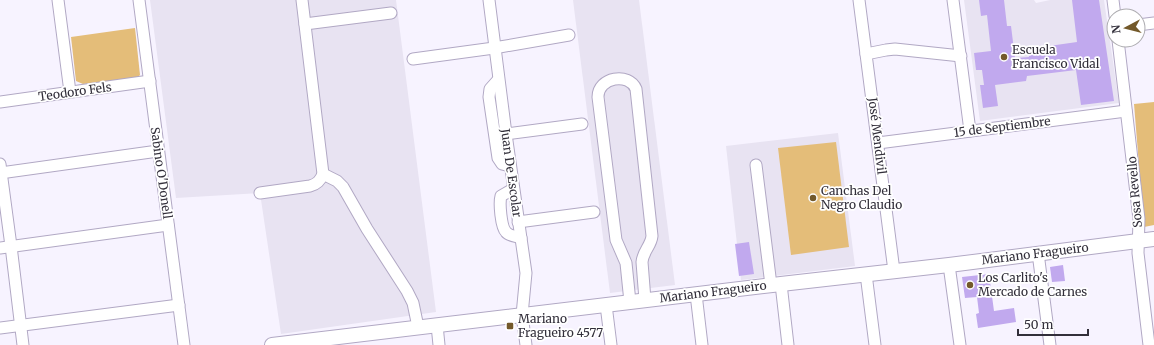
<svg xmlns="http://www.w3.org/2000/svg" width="1154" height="345" viewBox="0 0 1154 345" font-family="Merriweather,serif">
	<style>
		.built { fill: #e8e3f2 }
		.green { fill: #e4bd79 }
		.building { fill: #c1a9ee }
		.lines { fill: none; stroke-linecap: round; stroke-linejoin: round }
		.minor-casing { stroke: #b1a8c4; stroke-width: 13 }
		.major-casing { stroke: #b1a8c4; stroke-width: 16 }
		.minor { stroke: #fff; stroke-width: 11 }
		.major { stroke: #fff; stroke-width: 14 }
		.poi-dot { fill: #73592a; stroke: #fff; stroke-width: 1.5 }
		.labels { text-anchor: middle; stroke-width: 3.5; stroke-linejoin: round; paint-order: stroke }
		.poi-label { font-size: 12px; fill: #322f3a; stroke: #fff; text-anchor: start }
		.street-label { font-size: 12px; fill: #322f3a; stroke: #fff }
	</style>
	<rect width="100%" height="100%" fill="#f7f3ff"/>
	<g class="built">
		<path d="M150,0H396L436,312L281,334L260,193L176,198Z"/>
		<path d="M573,0H639L675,285L610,293Z"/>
		<path d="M964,0H1034L1036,3L1050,0H1104L1119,103L980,121Z"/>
		<path d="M838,133L855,266L741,280L726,146Z"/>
	</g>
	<g class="green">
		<path d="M135,28L140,75L137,78L83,84L76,81L71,37Z"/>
		<path d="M1154,102V225L1144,227L1134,104Z"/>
		<path d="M836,142L849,247L791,255L778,148Z"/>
	</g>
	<g class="building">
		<path d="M979,0H1004L1007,26H1011L1015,58L1029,57L1028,49L1077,42L1072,0H1099L1114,101L1081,105L1076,70L1027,76L1026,81L995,85L998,106L983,108L980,85H984L982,70H976L974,53L991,51L987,15L981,16Z"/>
		<path d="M749,242L754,274L739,276L735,244Z"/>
		<path d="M1063,265L1065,281L1052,282L1050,267Z"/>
		<path d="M989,274L994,311L1014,308L1016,322L978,328L976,314L979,313L977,297L965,298L962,277Z"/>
	</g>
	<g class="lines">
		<g class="minor-casing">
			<g id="minor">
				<path d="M58,0L70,92"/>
				<path d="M139,0L184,345"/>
				<path d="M489,0L506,134L526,273L522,315L526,345"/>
				<path d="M859,0L894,271"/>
				<path d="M953,0L970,131"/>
				<path d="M1113,0L1115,16"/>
				<path d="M305,24L391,13"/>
				<path d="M1138,25L1154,23"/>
				<path d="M1118,40L1139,219L1138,253L1149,345"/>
				<path d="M866,54L886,50L895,49L961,56"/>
				<path d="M413,59L494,48L569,35"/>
				<path d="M498,80L490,89L489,97L498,158L502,164L510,166"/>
				<path d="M0,102L150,81"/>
				<path d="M506,134L582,124"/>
				<path d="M878,143L1126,111"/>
				<path d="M0,164L11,246L23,345"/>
				<path d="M756,165L771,285"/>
				<path d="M0,173L158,151"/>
				<path d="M323,174L337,181L343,187L367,229L407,291L413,303L418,327"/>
				<path d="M513,189L501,196C499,203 501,227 506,232C509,236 516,236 521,238"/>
				<path d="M260,193L310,186C317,184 320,181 323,174L302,0"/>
				<path d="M518,222L594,212"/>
				<path d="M0,248L168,225"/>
				<path d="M1038,253L1050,345"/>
				<path d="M949,265L960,345"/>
				<path d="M866,274L875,345"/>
				<path d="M781,284L788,345"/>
				<path d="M696,294L702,345"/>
				<path d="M630,302L626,263L616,240L598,97C598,77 629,72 636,89L652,236C651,246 643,251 642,262L645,300"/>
				<path d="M606,305L611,345"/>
				<path d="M437,325L439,345"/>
				<path d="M0,328L179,305"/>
			</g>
		</g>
		<g class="major-casing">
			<path id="major" d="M272,345L781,284L949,265L1154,239"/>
		</g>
		<use href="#minor" class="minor"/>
		<use href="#major" class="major"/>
	</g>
	<g class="poi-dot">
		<circle cx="1004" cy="57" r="4"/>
		<circle cx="813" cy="198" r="4"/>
		<circle cx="970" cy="285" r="4"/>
		<rect x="506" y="322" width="8" height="8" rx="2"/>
	</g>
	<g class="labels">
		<g class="poi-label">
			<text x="1012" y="54">Escuela<tspan x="1012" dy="14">Francisco Vidal</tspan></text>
			<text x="821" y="195">Canchas Del<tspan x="821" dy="14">Negro Claudio</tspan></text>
			<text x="978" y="282">Los Carlito's<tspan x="978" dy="14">Mercado de Carnes</tspan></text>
			<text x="518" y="323">Mariano<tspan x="518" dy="14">Fragueiro 4577</tspan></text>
		</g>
		<g class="street-label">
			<text transform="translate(75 92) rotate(-8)" y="4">Teodoro Fels</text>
			<text transform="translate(1002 127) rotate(-7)" y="4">15 de Septiembre</text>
			<text transform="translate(877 136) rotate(83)" y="4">José Mendivil</text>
			<text transform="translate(161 173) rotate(82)" y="4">Sabino O'Donell</text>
			<text transform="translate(511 173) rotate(82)" y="4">Juan De Escolar</text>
			<text transform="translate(1135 192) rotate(-95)" y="4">Sosa Revello</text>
			<text transform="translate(1035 254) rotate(-7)" y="4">Mariano Fragueiro</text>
			<text transform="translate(713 292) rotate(-7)" y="4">Mariano Fragueiro</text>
		</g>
	</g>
	<g transform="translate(1126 28) rotate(263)"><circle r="19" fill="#ffffff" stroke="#adacb0"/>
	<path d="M0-3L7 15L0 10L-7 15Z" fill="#73592a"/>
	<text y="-6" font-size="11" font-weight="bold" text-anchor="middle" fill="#322f3a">N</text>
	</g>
	<path d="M1018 329v6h70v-6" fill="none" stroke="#322f3a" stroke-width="2"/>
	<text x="1024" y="329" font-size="12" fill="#322f3a" stroke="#ffffff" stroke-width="3" paint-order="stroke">50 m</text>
</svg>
